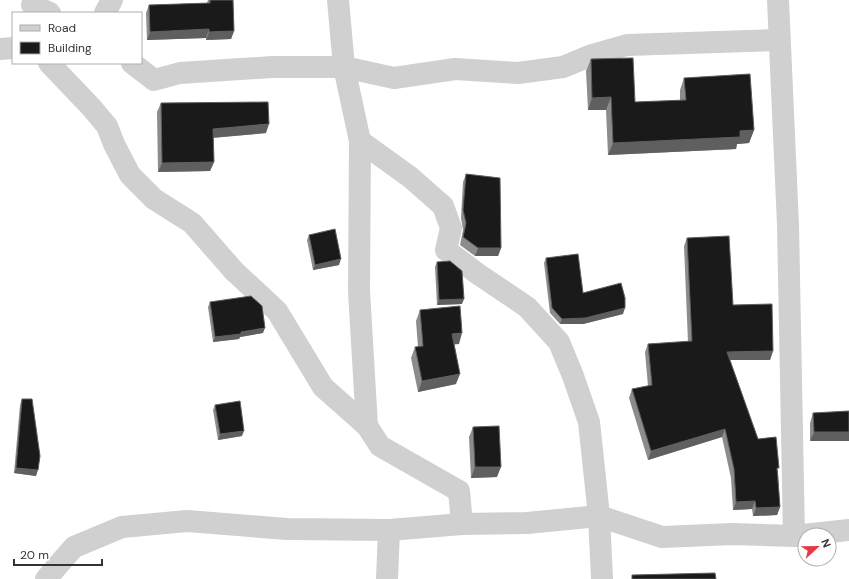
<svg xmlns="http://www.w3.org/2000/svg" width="849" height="579" viewBox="0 0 849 579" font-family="'DM Sans',sans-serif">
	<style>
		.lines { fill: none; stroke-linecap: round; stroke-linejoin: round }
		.street { stroke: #d0d0d0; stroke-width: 22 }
		.wall { fill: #8c8c8c }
		.shaded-wall { fill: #5f5f5f }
		.building { fill: #1a1a1a; stroke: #5f5f5f }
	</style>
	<rect width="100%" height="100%" fill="#fff"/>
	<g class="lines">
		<g class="street">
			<path d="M338,0L344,67L394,78L455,69L518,73L563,67L592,55L627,45L779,40"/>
			<path d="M778,0L788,225L794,536"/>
			<path d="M32,5L50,13"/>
			<path d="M105,13L112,0"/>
			<path d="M0,49L13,48"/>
			<path d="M49,63L91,107L107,126L114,144L130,175L154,199L192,223L234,271L277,311L323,387L367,426L380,446L459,491L462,524"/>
			<path d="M132,63L154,80L180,73L272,67H344L360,141L359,291L367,426"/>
			<path d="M360,141L410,177L443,206L451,228L446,250L478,274L527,307L559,342L573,376L589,422L599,516L602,579"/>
			<path d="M46,579L74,547L122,527L187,521L287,529L389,530L462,524L527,523L599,516L662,537L733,534L794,536L849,530"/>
			<path d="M387,579L389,530"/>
		</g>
	</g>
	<g class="wall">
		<path d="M208,0H233L234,31L231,39L206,40V38L147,40L146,13L149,5L207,3Z"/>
		<path d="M591,59L635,102L680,101V90L684,78L754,130L749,143L737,144L736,149L608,155L606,110H588L586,71Z"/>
		<path d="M161,103L266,133L213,138L214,162L210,171L158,172L157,112Z"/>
		<path d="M466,174L501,248L498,256H475L460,245L463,230L461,218L463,182Z"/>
		<path d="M309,235L339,265L313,270L307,240Z"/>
		<path d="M687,238L733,305L773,351L770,360H730L758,439L778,472L780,507L777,515L753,516L752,509L733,510L731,478L722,437L648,460L629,398L632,389L648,386L645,352L648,344L688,342L684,246Z"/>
		<path d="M546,258L583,293L623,314L583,324H560L550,313L544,263Z"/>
		<path d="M437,262L462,304L437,305L435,267Z"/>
		<path d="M210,302L263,333L240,337L239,339L213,342L208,307Z"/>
		<path d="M420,310L459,344H454L456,384L418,392L411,358L415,347H418L416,321Z"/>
		<path d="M22,399L36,476L14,473L20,405Z"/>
		<path d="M215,405L242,436L218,440L213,410Z"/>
		<path d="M849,411L810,441V423L813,413Z"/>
		<path d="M473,427L497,477L471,478L469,437Z"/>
	</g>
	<g class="shaded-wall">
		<path d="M209,29L206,38L147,40L150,32Z"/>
		<path d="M234,31L231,39L206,40L209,32Z"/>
		<path d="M611,97L606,110H588L592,98Z"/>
		<path d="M269,124L266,133L209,138L213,129Z"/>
		<path d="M754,130L749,143L737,144L736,149L608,155L613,143Z"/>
		<path d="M214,162L210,171L158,172L162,163Z"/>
		<path d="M478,248H501L498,256H475Z"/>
		<path d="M341,259L339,265L313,270L315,265Z"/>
		<path d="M464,299L462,304L437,305L439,300Z"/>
		<path d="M625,308L623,314L583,324H560L562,319Z"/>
		<path d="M265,328L263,333L240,337L239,339L213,342L215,337Z"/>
		<path d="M462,333L459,344L449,345L452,334Z"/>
		<path d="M773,351L770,360H724L727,352Z"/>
		<path d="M460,374L456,384L418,392L422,381Z"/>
		<path d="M725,429L722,437L648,460L651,451Z"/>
		<path d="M244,431L242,436L218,440L220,434Z"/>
		<path d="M814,432H849V441H810Z"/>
		<path d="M475,467H501L497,477L471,478Z"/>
		<path d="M16,468L38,470L36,476L14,473Z"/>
		<path d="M755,501L752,509L733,510L736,502Z"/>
		<path d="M780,507L777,515L753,516L756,508Z"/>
	</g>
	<g class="building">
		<path d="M210,0H233L234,31L209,32V29L150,32L149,5L210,3Z"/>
		<path d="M633,58L635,102L686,100L684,78L750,74L754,130L740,131V137L613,143L611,97L592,98L591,59Z"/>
		<path d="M268,102L269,124L213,129L214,162L162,163L161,103Z"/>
		<path d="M466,174L500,178L501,248H478L463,237L466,223L463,210Z"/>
		<path d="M335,229L341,259L315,265L309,235Z"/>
		<path d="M729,236L733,305L772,304L773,351L727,352L758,439L776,437L779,468H777L780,507L756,508L755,501L736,502L734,469L725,429L651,451L632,389L652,385L648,344L692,341L687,238Z"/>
		<path d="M578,254L583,293L621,283L625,298V308L585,318L562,319L552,308L546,258Z"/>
		<path d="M450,261L462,271L464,299L439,300L437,262Z"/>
		<path d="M251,296L262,306L265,328L241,332V334L215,337L210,302Z"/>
		<path d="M460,306L462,333L452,334L460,374L422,381L415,347L423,346L420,310Z"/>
		<path d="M22,399H32L40,456L38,470L16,468Z"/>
		<path d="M240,401L244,431L220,434L215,405Z"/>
		<path d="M849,411V432H814L813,413Z"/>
		<path d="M499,426L501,467H475L473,427Z"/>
		<path d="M715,573L716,579H632V575Z"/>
	</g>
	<rect x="12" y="12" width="130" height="52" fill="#ffffff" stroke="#adadad"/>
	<rect x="20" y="25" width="20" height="6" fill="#d0d0d0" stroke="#adadad"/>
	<text x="48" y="32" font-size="12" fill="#333333">Road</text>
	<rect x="20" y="42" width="20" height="12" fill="#1a1a1a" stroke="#adadad"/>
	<text x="48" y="52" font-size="12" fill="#333333">Building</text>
	<g transform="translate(817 547) rotate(68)"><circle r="19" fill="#ffffff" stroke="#adadad"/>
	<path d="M0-3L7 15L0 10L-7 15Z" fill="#e63946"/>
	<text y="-6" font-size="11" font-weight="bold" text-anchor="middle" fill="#333333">N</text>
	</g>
	<path d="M14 559v6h88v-6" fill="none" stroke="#333333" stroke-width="2"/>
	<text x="20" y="559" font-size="12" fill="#333333" stroke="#ffffff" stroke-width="3" paint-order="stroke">20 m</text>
</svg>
